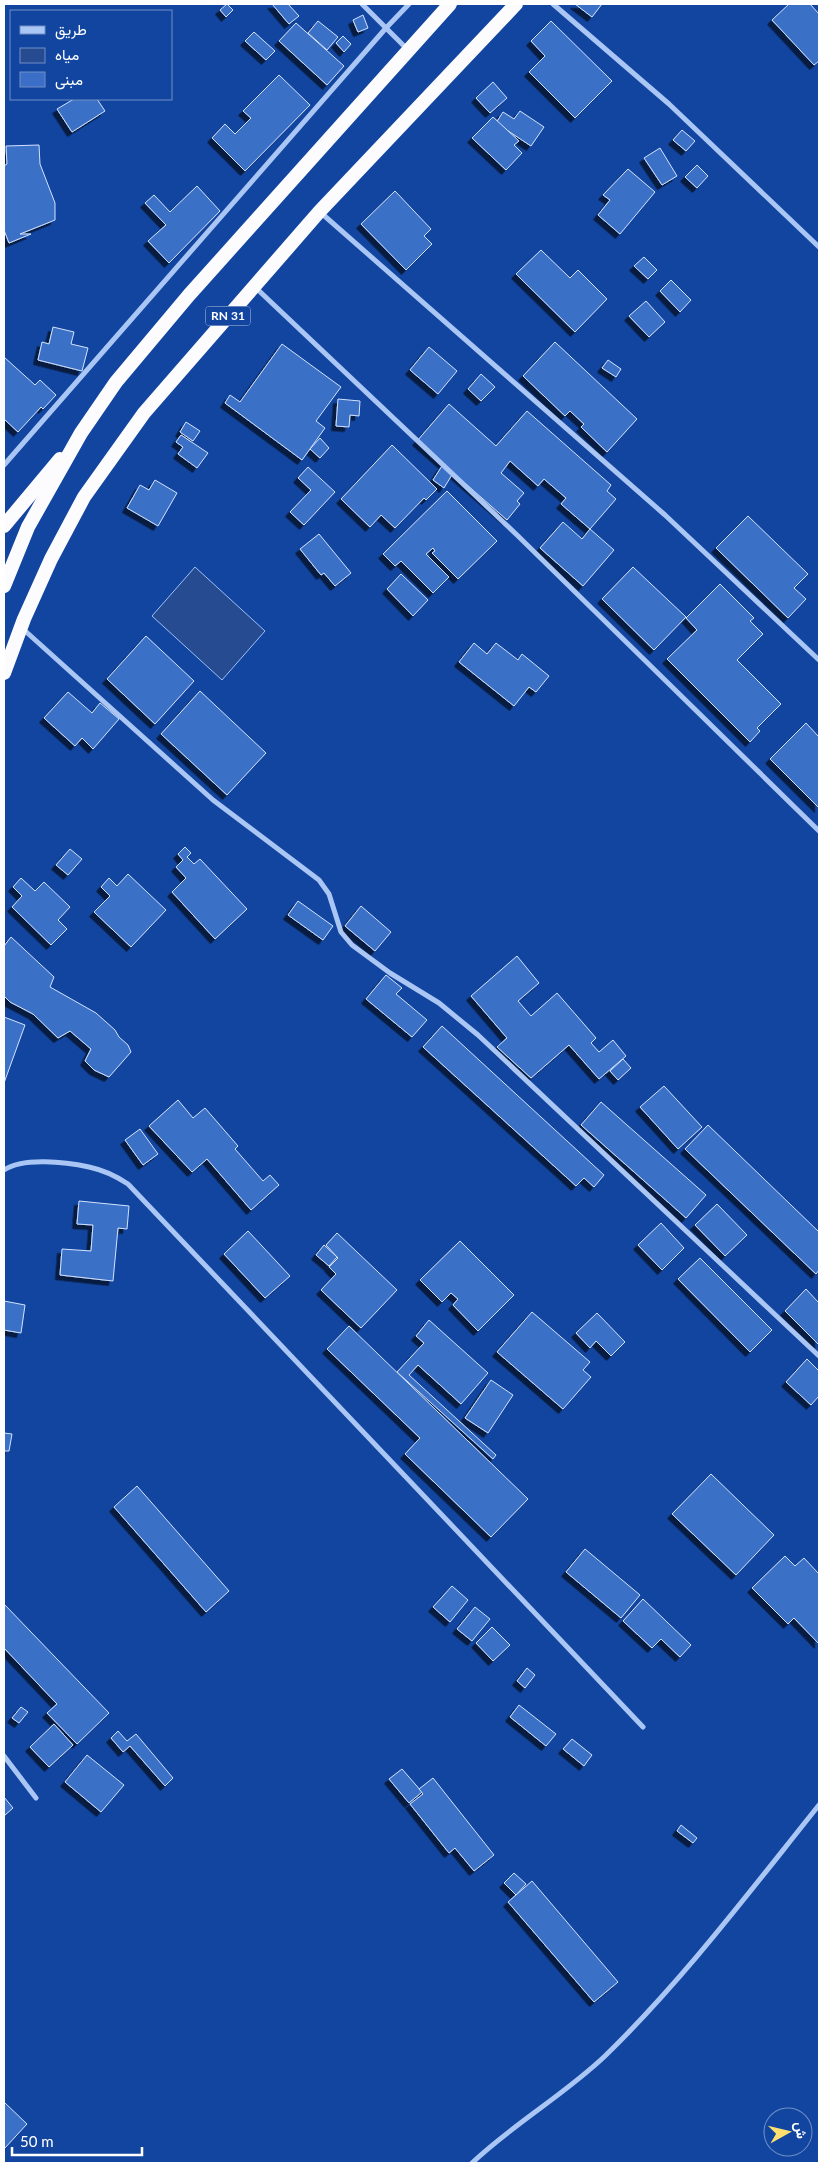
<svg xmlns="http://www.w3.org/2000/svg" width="823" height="2167" viewBox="0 0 823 2167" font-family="Lato,Vazirmatn,sans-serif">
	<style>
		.water { fill: #274b90; stroke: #9cc0f8 }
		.building { fill: #3b6fc7; stroke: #d3e3fe; filter: url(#shadow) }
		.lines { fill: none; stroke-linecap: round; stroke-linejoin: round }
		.minor { stroke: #aac6f5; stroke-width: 5 }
		.trunk { stroke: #fcfcff; stroke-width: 14 }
		.labels { text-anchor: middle; stroke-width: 4.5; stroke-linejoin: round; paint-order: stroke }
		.shield { fill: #1245a0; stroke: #b8c7e2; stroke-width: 1 }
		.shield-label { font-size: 12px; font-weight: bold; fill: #fff }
	</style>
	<defs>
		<filter id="shadow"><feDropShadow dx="-4.5" dy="4.5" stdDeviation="0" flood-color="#0009"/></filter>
	</defs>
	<rect width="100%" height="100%" fill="#1245a0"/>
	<path class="water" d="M195,567L265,631L222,680L152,616Z"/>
	<g class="building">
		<path d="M227,4L233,10L226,17L220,10Z"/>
		<path d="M272,4H288L299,16L289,24Z"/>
		<path d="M575,4H602L592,17Z"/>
		<path d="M789,4H810L819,14V61L814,65L772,20Z"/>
		<path d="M363,15L368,28L358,32L353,20Z"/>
		<path d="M318,21L338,37L327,50L308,33Z"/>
		<path d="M551,21L612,81L575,118L529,72L545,56L531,41Z"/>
		<path d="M296,23L344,66L327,85L279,41Z"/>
		<path d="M254,32L275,51L266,60L245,41Z"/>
		<path d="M343,36L351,44L344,52L336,43Z"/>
		<path d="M279,75L310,105L245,171L212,138L225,124L235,134L251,118L243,111Z"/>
		<path d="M493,82L507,98L490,113L476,98Z"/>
		<path d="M74,99H97L105,111L72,132L57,109Z"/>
		<path d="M520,111L544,127L531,146L496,123L503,112L514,119Z"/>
		<path d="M493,117L519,141L514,145L522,153L506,170L472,138Z"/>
		<path d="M682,130L695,141L686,151L673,140Z"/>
		<path d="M39,145L40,164L55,203V220L20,234H31L9,243L4,230V166L7,164L6,146Z"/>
		<path d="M660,148L677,176L662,185L644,158Z"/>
		<path d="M697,165L708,176L697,188L685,177Z"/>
		<path d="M628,169L655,192L620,234L598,215L610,200L603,195Z"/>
		<path d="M197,186L220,211L169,263L148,241L166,225L145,203L154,195L170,212Z"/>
		<path d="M395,191L431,229L424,236L432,244L406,270L361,224Z"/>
		<path d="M541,250L570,278L578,270L607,299L575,332L516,274Z"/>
		<path d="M644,257L657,270L648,279L634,266Z"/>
		<path d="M671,280L691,300L680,312L660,291Z"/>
		<path d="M646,301L665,322L649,337L629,316Z"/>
		<path d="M53,327L74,332L71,344L88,348L82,371L38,360L42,342L49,344Z"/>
		<path d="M555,342L637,419L607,452L581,427L584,424L570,411L565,416L523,376Z"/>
		<path d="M282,344L341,387L316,421L325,428L302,460L225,403L230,395L240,402Z"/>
		<path d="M429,347L457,371L438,394L410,370Z"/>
		<path d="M4,357L35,385L40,380L56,395L43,409L41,407L18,432L4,419Z"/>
		<path d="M608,360L621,369L616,377L602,368Z"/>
		<path d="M481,374L495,387L481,401L468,389Z"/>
		<path d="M338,399L360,401L359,416L350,415L349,427L336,426Z"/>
		<path d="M449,404L496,446L527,411L611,485L607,491L616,499L590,529L614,550L583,586L540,548L563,522L582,539L590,529L561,504L566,498L544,479L538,486L510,461L501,473L524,493L517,501L520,504L507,520L417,441Z"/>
		<path d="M186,422L200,431L193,441L180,432Z"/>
		<path d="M181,435L208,453L197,468L178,454L183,447L176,442Z"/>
		<path d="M320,438L329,448L320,458L310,449Z"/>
		<path d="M392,445L437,489L426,500L424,498L395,528L381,515L370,527L341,499Z"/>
		<path d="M442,466L453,473L444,488L433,480Z"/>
		<path d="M308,467L335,492L304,525L290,512L311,490L298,478Z"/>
		<path d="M155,480L177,493L158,526L127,508L140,485L149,490Z"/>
		<path d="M447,491L497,541L458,579L432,553L435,551L433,548L426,554L449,577L433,593L401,561L395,566L383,554Z"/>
		<path d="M748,516L808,574L794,588L806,599L788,618L716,548Z"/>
		<path d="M319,534L351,573L335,586L324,573L321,575L300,549Z"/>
		<path d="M633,567L686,617L654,650L602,599Z"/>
		<path d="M401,574L428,600L413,616L387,589Z"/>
		<path d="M720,584L754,618L750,621L763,634L737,660L781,704L757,728L760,731L750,742L667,659L697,630L686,618Z"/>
		<path d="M146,636L194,681L155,724L107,679Z"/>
		<path d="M474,643L487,654L496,643L518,660L522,654L549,676L536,692L529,687L514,706L459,662Z"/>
		<path d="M200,691L266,753L227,795L161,734Z"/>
		<path d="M68,692L92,713L100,703L119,719L93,749L82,738L75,746L44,718Z"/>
		<path d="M806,723L819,737V808L770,759Z"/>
		<path d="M185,847L191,853L187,857L194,864L200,859L247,909L215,939L172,892L186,878L176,867L183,860L178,854Z"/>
		<path d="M70,849L82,859L68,875L56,865Z"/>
		<path d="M128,874L166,910L131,947L94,912L110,896L101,887L109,878L117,886Z"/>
		<path d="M21,878L35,891L44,882L70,907L58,920L67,929L51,945L12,907L22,896L13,887Z"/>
		<path d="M298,901L333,926L323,940L288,915Z"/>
		<path d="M361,906L391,932L375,951L345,926Z"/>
		<path d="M11,937L54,977L50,987L96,1013L115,1030L119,1037L128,1045L131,1052L109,1077L94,1070L85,1061L91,1049L70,1031L58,1038L33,1014L10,1002L4,996V946Z"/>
		<path d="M517,956L539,983L518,1001L531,1016L557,993L596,1038L591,1043L599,1052L613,1040L626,1056L599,1079L569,1045L531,1078L497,1047L507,1038L471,996Z"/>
		<path d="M386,975L402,988L396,994L427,1020L412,1037L366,999Z"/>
		<path d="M4,1017L25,1025L4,1083Z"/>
		<path d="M442,1026L604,1175L594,1187L584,1178L576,1186L423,1047Z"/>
		<path d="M623,1059L631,1068L618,1080L610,1071Z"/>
		<path d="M664,1086L702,1127L678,1149L640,1107Z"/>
		<path d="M178,1100L193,1118L205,1108L238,1146L235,1149L263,1181L270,1175L279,1185L251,1210L207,1159L192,1172L149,1126Z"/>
		<path d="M601,1102L706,1195L686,1218L581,1125Z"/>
		<path d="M708,1125L819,1232V1270L816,1274L685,1149Z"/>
		<path d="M140,1129L158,1154L143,1165L125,1140Z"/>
		<path d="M79,1201L129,1206L127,1229L118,1228L113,1281L60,1275L62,1249L91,1251L93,1225L77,1224Z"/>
		<path d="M717,1204L747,1235L725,1256L695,1225Z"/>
		<path d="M661,1223L684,1248L662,1270L638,1245Z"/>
		<path d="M248,1231L290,1276L265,1298L224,1254Z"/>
		<path d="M337,1233L397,1290L361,1328L321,1290L336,1274L329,1267L338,1258L326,1245Z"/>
		<path d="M460,1241L514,1295L478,1331L453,1305L458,1299L451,1293L442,1302L420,1280Z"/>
		<path d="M324,1245L337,1257L329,1266L316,1255Z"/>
		<path d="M700,1258L772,1330L750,1352L678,1279Z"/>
		<path d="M806,1289L819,1303V1345L785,1311Z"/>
		<path d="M4,1301L25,1305L21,1333L4,1330Z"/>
		<path d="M532,1312L590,1362L583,1370L591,1377L563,1409L497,1352Z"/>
		<path d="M597,1313L625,1342L611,1356L596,1341L590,1348L576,1333Z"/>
		<path d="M429,1320L488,1373L461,1404L418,1365L409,1375L496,1455L493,1459L397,1372L424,1343L416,1336Z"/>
		<path d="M349,1326L528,1499L491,1537L405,1454L420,1438L327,1349Z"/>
		<path d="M807,1359L819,1371V1396L811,1405L786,1382Z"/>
		<path d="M491,1380L513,1395L488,1433L465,1418Z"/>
		<path d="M4,1433L12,1434L9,1451H4Z"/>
		<path d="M711,1474L774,1535L736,1575L672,1514Z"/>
		<path d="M137,1486L229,1591L206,1612L114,1507Z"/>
		<path d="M585,1549L640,1595L621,1618L566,1572Z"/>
		<path d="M785,1556L795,1566L804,1558L819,1574V1644L794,1618L788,1624L752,1588Z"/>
		<path d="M452,1586L468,1600L450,1622L433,1607Z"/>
		<path d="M643,1599L691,1645L680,1657L661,1639L652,1648L623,1621Z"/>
		<path d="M4,1604L109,1713L77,1744L47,1713L57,1704L4,1648Z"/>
		<path d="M475,1607L490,1619L472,1641L457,1629Z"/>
		<path d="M492,1627L510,1645L493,1661L476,1643Z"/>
		<path d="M527,1668L535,1675L525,1688L517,1681Z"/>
		<path d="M519,1705L556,1734L546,1746L510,1717Z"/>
		<path d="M21,1707L28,1712L19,1723L12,1718Z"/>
		<path d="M54,1724L73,1745L49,1767L30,1747Z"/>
		<path d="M118,1731L127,1741L136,1734L173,1778L165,1786L130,1746L123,1752L111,1738Z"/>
		<path d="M572,1739L592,1755L584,1766L563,1749Z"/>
		<path d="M87,1755L124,1785L101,1812L65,1782Z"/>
		<path d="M402,1769L422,1792L409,1803L389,1779Z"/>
		<path d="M433,1778L494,1855L474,1871L455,1848L449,1853L410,1804L423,1794L419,1789Z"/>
		<path d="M4,1797L13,1808L4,1816Z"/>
		<path d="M681,1825L697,1838L693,1843L677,1831Z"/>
		<path d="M514,1873L526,1884L516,1895L504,1883Z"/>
		<path d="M532,1881L618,1982L594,2002L508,1902Z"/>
		<path d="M4,2102L27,2124L4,2149Z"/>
	</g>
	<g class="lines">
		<g class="minor">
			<path d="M362,4L408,50"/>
			<path d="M553,4L669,104L819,247"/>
			<path d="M320,212L665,515L819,660"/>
			<path d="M255,287L517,535L819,831"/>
			<path d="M4,465L386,28L409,4"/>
			<path d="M23,629L213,800L319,880L329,894L341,932L352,945L390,973L439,1003L478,1035L819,1356"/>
			<path d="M4,1170C23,1157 66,1162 89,1167C103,1170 116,1176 128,1184L643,1727"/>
			<path d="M4,1756L36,1798"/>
			<path d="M472,2163C513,2124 564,2095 605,2056C684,1979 750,1891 819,1805"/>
		</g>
		<g class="trunk">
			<path d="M4,526L60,459"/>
			<path d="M4,586L28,527L81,433L116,382L189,295L450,4"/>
			<path d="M4,673L24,619L51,559L84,497L144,413L319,212L516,4"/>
		</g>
	</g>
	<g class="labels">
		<rect class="shield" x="205.5" y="306.5" width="45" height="19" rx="4"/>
		<g class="shield-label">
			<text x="228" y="320">RN 31</text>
		</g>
	</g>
	<rect width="823" height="2167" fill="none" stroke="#ffffff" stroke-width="10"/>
	<rect x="10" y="10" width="162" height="90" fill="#1245a0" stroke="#718fc6"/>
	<rect x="20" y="26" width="25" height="8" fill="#aac6f5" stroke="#718fc6"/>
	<text x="55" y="35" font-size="15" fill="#ffffff">طريق</text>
	<rect x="20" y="48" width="25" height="15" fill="#274b90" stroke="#718fc6"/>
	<text x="55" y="60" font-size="15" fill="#ffffff">مياه</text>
	<rect x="20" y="72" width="25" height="15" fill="#3b6fc7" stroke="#718fc6"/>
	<text x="55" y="85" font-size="15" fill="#ffffff">مبنى</text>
	<g transform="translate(788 2132) rotate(82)"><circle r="24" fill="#1245a0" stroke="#718fc6"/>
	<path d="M0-4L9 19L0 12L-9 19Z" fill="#ffe06e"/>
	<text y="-8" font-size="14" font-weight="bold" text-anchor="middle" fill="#ffffff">ش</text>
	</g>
	<path d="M12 2147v8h130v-8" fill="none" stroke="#ffffff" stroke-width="2.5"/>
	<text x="20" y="2147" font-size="15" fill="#ffffff" stroke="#1245a0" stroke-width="4" paint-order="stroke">50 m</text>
</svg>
